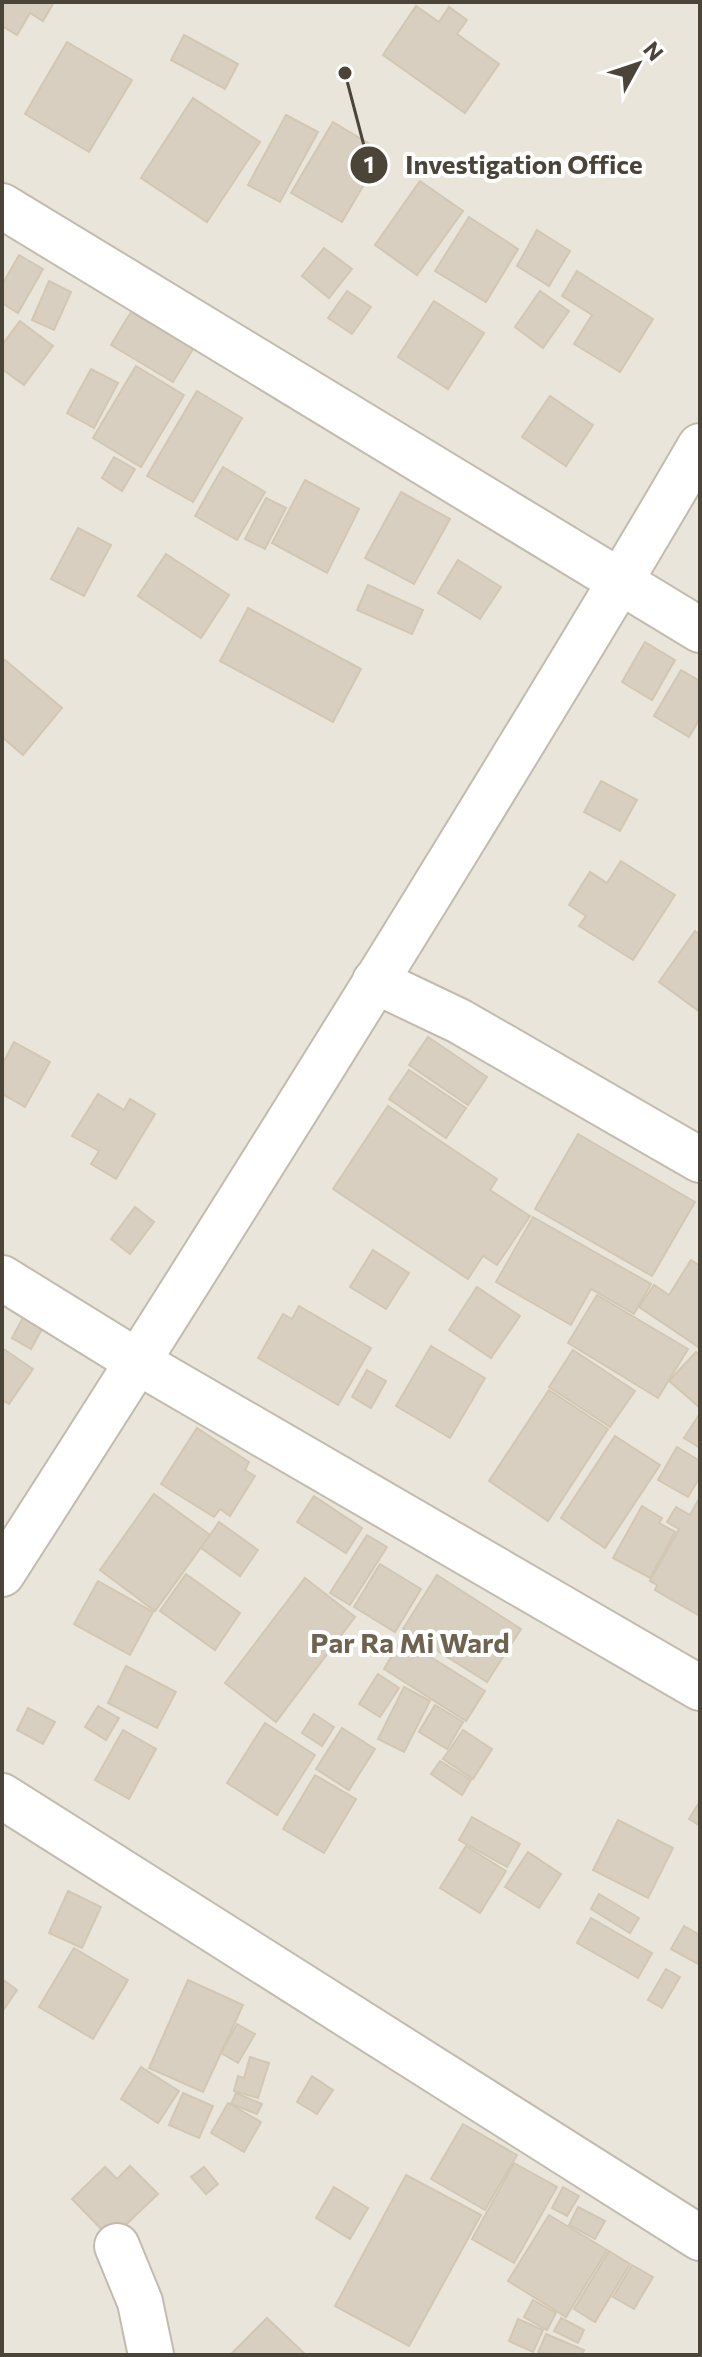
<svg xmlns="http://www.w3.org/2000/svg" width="702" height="2357" viewBox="0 0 702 2357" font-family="Commissioner,sans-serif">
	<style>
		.residential { fill: #eae5da }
		.building { fill: #d8cfc1; stroke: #d3c7b4; stroke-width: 2 }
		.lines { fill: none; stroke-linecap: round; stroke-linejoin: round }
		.minor-casing { stroke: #c2bbae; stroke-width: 48 }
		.minor { stroke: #fff; stroke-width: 44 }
		.labels { text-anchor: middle; stroke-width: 8; stroke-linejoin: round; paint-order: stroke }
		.quarter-label { font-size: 28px; font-weight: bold; fill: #6e6250; stroke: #fff }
		.leader { fill: none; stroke: #4b4439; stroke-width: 3 }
		.callout-dot { fill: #4b4439; stroke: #fff; stroke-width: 3 }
		.mark-label { font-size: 24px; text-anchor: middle; font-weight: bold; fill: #fff }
		.callout-label { font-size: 26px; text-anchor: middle; font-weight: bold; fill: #4b4439; stroke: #fff; stroke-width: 8; stroke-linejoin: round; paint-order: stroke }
	</style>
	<rect width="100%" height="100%" fill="#f6f3ec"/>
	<rect class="residential" x="2" y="2" width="698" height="2353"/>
	<g class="building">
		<path d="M2,2H54L43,21L30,13L17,35L2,26Z"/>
		<path d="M416,6L439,22L449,7L467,20L457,34L499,64L465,113L383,55Z"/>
		<path d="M184,35L238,64L225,89L171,60Z"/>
		<path d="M67,42L132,80L89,152L25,114Z"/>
		<path d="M193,98L260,142L207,222L141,178Z"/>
		<path d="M286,115L318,132L280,202L248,185Z"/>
		<path d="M333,122L383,152L342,222L291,193Z"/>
		<path d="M420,181L463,211L417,275L375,245Z"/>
		<path d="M469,217L518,249L486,302L435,271Z"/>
		<path d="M537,230L570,251L549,286L517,266Z"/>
		<path d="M324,248L352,269L329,298L302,276Z"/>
		<path d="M19,255L43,269L18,313L2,303V285Z"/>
		<path d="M577,271L653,319L620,372L574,344L592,315L562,296Z"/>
		<path d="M49,281L71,292L54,330L32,320Z"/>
		<path d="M347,291L371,307L352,334L328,318Z"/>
		<path d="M540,291L569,311L543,348L515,327Z"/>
		<path d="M434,301L484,333L448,389L398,357Z"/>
		<path d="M131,312L193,349L173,382L111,345Z"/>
		<path d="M20,321L53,346L24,385L2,369V345Z"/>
		<path d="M136,366L184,395L141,467L93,438Z"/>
		<path d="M91,369L118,383L94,428L67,413Z"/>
		<path d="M197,391L242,418L193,502L147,476Z"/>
		<path d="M550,396L593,425L566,466L522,437Z"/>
		<path d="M114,457L135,469L122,491L102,478Z"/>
		<path d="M223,467L265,492L237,540L195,516Z"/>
		<path d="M305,480L359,509L327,573L272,543Z"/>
		<path d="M401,492L450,519L414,584L365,558Z"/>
		<path d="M266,498L286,508L265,549L245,539Z"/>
		<path d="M78,528L111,545L84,596L51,579Z"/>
		<path d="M166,554L229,595L201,638L138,596Z"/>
		<path d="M458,560L501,587L480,619L438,593Z"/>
		<path d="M368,585L423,610L412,634L357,610Z"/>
		<path d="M248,608L361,669L333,722L220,661Z"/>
		<path d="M645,642L675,660L652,700L622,682Z"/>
		<path d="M5,660L62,708L23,755L2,737V664Z"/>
		<path d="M681,670L700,681V718L689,737L654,716Z"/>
		<path d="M601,781L637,800L620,831L584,812Z"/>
		<path d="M621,861L675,895L633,960L579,926L586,916L569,905L590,872L607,883Z"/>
		<path d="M695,931L700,935V1012L659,982Z"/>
		<path d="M428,1037L487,1077L468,1105L409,1065Z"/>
		<path d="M14,1042L50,1062L25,1107L2,1094V1065Z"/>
		<path d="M409,1070L466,1108L446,1138L389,1099Z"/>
		<path d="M98,1094L124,1110L130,1099L155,1114L116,1179L91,1164L99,1151L72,1136Z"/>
		<path d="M388,1106L497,1179L490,1190L530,1216L497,1265L483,1256L468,1279L333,1189Z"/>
		<path d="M578,1134L695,1202L652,1276L535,1209Z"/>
		<path d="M135,1207L154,1222L130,1254L111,1239Z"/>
		<path d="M533,1217L651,1284L634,1314L591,1289L571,1325L496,1282Z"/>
		<path d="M373,1250L409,1273L386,1309L350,1287Z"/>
		<path d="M691,1260L700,1266V1348L639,1307L654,1285L669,1295Z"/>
		<path d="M477,1287L520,1316L491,1358L449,1330Z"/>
		<path d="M597,1295L688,1349L658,1398L568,1343Z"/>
		<path d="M299,1306L371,1348L338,1405L258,1358L283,1314L292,1319Z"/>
		<path d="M28,1308L48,1318L31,1349L12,1338Z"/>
		<path d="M431,1346L485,1378L450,1438L396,1406Z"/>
		<path d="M2,1348L33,1369L9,1404L2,1400Z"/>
		<path d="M573,1350L635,1391L610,1427L549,1387Z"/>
		<path d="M696,1352L700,1356L699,1407L669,1381Z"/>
		<path d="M367,1370L386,1381L371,1408L352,1397Z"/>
		<path d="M549,1390L608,1429L548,1521L489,1481Z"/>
		<path d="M699,1415H700V1448L684,1438Z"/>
		<path d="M197,1428L249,1462L245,1470L255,1476L230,1516L220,1509L214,1517L161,1484Z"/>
		<path d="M615,1436L660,1465L605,1548L561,1518Z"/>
		<path d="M677,1447L700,1461V1477L688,1497L658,1480Z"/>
		<path d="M154,1494L210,1535L155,1611L100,1570Z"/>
		<path d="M314,1496L362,1528L346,1553L297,1522Z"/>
		<path d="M700,1497V1616L655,1590L657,1585L650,1581L679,1529L667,1522L676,1507L690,1515Z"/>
		<path d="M642,1506L662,1518L659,1523L675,1532L650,1578L613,1558Z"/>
		<path d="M219,1522L258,1550L240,1576L201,1548Z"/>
		<path d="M367,1535L387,1547L350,1605L330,1593Z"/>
		<path d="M380,1564L421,1589L395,1632L354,1607Z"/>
		<path d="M186,1574L240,1613L215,1650L160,1611Z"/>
		<path d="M437,1575L521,1629L487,1682L403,1629Z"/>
		<path d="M305,1578L355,1617L276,1722L225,1683Z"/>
		<path d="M98,1581L153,1612L130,1655L74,1624Z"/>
		<path d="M402,1639L485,1691L466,1721L384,1669Z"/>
		<path d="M126,1666L176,1692L157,1728L108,1703Z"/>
		<path d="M378,1674L399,1688L380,1717L359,1704Z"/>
		<path d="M404,1687L430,1701L404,1752L378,1739Z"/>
		<path d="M435,1705L463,1722L447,1749L419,1732Z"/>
		<path d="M98,1706L119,1718L106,1740L85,1727Z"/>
		<path d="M28,1708L55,1722L43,1744L17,1730Z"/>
		<path d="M314,1714L334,1727L322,1746L302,1733Z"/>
		<path d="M265,1723L315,1755L277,1815L227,1783Z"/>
		<path d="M342,1728L375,1749L349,1790L316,1769Z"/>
		<path d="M123,1730L156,1749L129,1799L95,1780Z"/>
		<path d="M463,1730L492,1749L473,1779L443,1759Z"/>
		<path d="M440,1761L471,1780L462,1795L431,1774Z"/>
		<path d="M315,1775L356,1799L324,1853L283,1829Z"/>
		<path d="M700,1801V1826L689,1819Z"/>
		<path d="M472,1817L520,1844L507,1867L459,1840Z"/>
		<path d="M618,1820L673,1848L648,1898L593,1870Z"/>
		<path d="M466,1846L506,1871L480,1913L440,1888Z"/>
		<path d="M528,1852L561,1874L539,1908L505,1887Z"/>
		<path d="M68,1891L101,1907L82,1948L49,1933Z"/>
		<path d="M599,1894L639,1918L630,1933L591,1909Z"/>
		<path d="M591,1918L652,1953L638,1978L577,1943Z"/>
		<path d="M684,1926L700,1935V1965L671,1949Z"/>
		<path d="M74,1948L128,1980L93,2039L39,2007Z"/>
		<path d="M666,1969L680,1977L662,2008L648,2000Z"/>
		<path d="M2,1979L17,1990L2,2012Z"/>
		<path d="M188,1980L243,2005L203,2092L149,2068Z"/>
		<path d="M237,2024L255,2034L238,2063L221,2053Z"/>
		<path d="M250,2057L269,2063L258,2098L234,2091L238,2076L244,2078Z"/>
		<path d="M141,2067L179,2091L158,2123L121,2099Z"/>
		<path d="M312,2076L333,2090L317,2114L297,2102Z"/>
		<path d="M183,2093L213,2106L199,2138L169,2125Z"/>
		<path d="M236,2093L262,2104L257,2114L231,2104Z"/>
		<path d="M228,2103L261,2122L244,2152L211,2133Z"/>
		<path d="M463,2124L517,2155L485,2210L431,2179Z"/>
		<path d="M514,2163L557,2187L514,2263L472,2239Z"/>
		<path d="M130,2166L158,2194L111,2239L72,2199L105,2167L117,2179Z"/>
		<path d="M204,2167L218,2184L206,2194L191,2177Z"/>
		<path d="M406,2175L481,2215L409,2346L335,2306Z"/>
		<path d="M334,2187L368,2208L350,2239L316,2218Z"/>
		<path d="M563,2187L579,2196L567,2216L552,2208Z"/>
		<path d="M578,2207L605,2221L595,2239L569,2225Z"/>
		<path d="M549,2215L607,2250L566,2317L508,2281Z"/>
		<path d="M609,2251L630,2264L595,2322L574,2309Z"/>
		<path d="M632,2265L653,2277L634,2309L613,2297Z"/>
		<path d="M533,2300L556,2313L547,2330L524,2317Z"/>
		<path d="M267,2318L306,2355H230Z"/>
		<path d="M561,2318L584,2330L578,2343L554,2331Z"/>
		<path d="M518,2319L543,2330L533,2352L509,2341Z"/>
		<path d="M546,2334L584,2350L582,2355L538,2353Z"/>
	</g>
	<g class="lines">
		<g class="minor-casing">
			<g id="minor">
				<path d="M2,206L700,630"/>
				<path d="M375,981L459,1021L700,1160"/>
				<path d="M2,1278L138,1362L700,1688"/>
				<path d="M2,1574C146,1350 288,1124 428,897C520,747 612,598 700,446"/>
				<path d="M2,1796L700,2238"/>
				<path d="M117,2246L140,2302L151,2355"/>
			</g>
		</g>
		<use href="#minor" class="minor"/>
	</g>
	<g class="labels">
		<g class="quarter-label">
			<text x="410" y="1653">Par Ra Mi Ward</text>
		</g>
	</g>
	<path class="leader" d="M345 73L369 165"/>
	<g class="callout-dot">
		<circle cx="345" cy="73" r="8"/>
		<circle cx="369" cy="165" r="20"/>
	</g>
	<g class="mark-label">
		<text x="369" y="173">1</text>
	</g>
	<g class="callout-label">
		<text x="524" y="174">Investigation Office</text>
	</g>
	<rect width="702" height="2357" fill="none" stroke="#4b4439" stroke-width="8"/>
	<g transform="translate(638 64) rotate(50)" stroke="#ffffff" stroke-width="6" paint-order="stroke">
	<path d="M0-6L14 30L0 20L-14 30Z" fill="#4b4439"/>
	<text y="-12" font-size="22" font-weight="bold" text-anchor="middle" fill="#4b4439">N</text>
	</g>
</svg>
